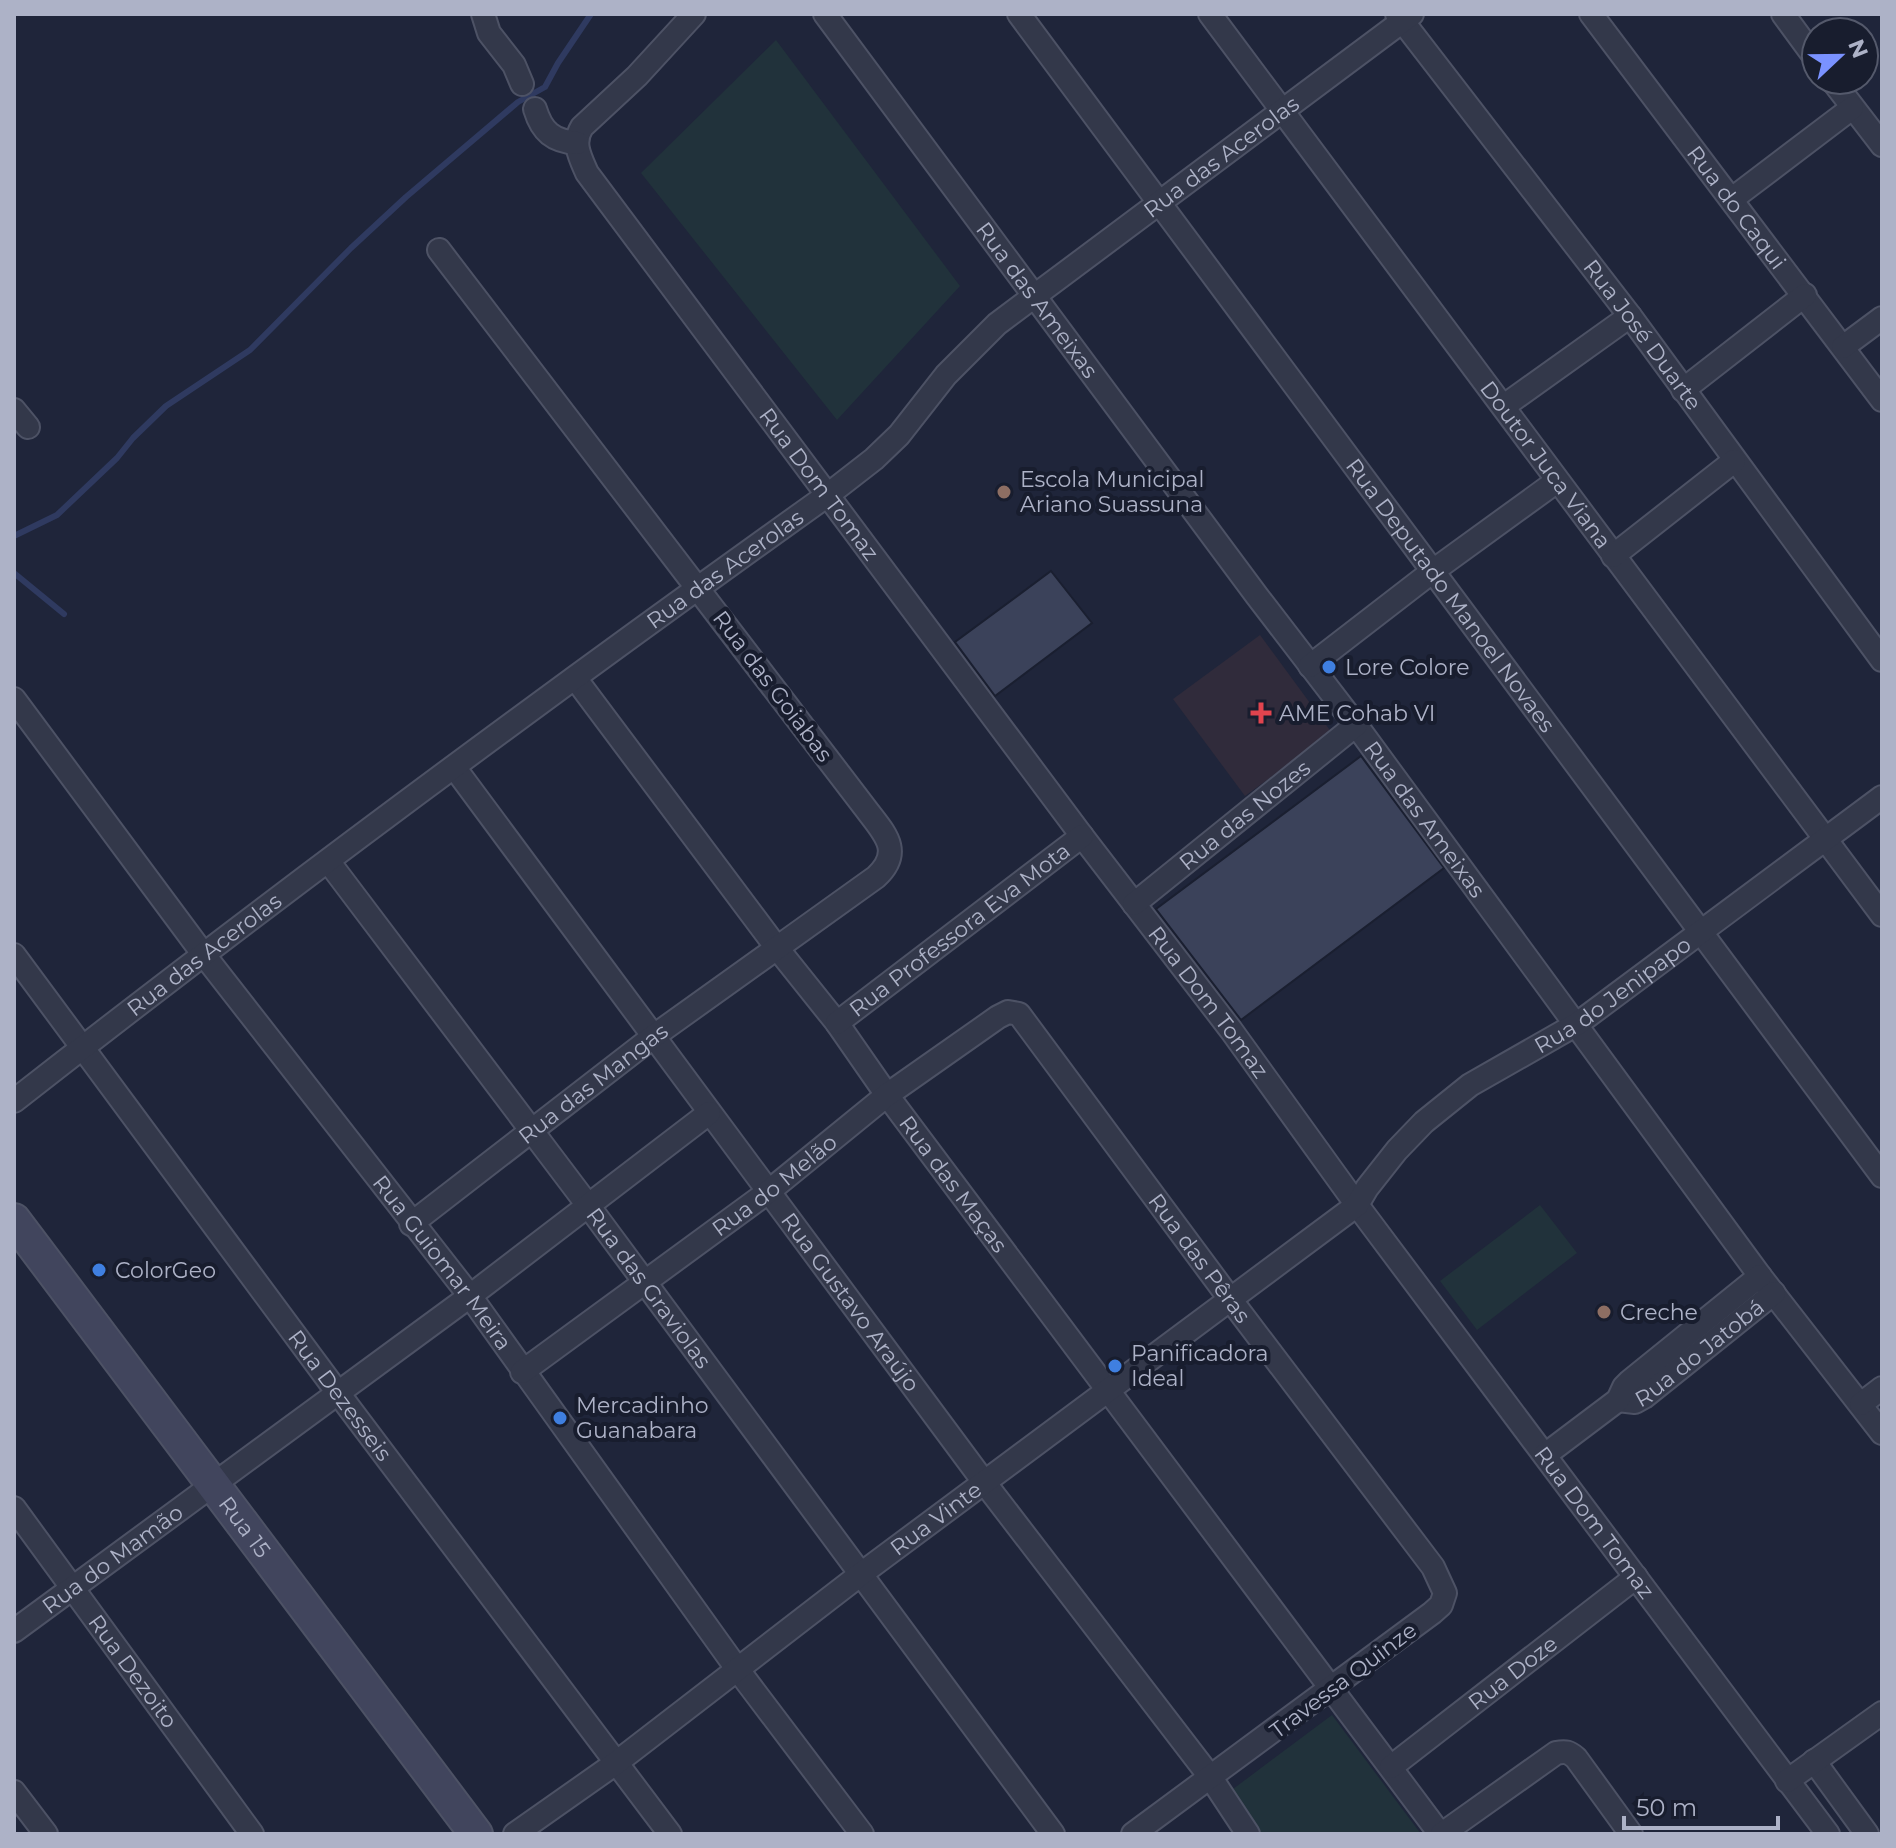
<svg xmlns="http://www.w3.org/2000/svg" width="1896" height="1848" viewBox="0 0 1896 1848" font-family="Montserrat,sans-serif">
	<style>
		.medical { fill: #302b3b }
		.green { fill: #21323b }
		.lines { fill: none; stroke-linecap: round; stroke-linejoin: round }
		.stream { stroke: #2f3a60; stroke-width: 6 }
		.building { fill: #3b425a; stroke: #1a1f30; stroke-width: 2 }
		.street-casing { stroke: #4d5265; stroke-width: 26 }
		.secondary-casing { stroke: #4d5265; stroke-width: 36 }
		.street { stroke: #33384a; stroke-width: 22 }
		.secondary { stroke: #41455d; stroke-width: 32 }
		.education-dot { fill: #8d6e63; stroke: #181d2e; stroke-width: 3 }
		.shop-dot { fill: #3f7fe0; stroke: #181d2e; stroke-width: 3 }
		.health-dot { fill: #e0444e; stroke: #181d2e; stroke-width: 3 }
		.labels { text-anchor: middle; stroke-width: 8; stroke-linejoin: round; paint-order: stroke }
		.street-label { font-size: 22px; fill: #adb2c7; stroke: #181d2e }
		.poi-label { font-size: 22px; fill: #adb2c7; stroke: #181d2e; text-anchor: start }
	</style>
	<rect width="100%" height="100%" fill="#1f253a"/>
	<path class="medical" d="M1260,635L1332,733L1245,796L1173,699Z"/>
	<g class="green">
		<path d="M776,40L960,286L837,420L641,173Z"/>
		<path d="M1540,1205L1577,1253L1477,1330L1440,1281Z"/>
		<path d="M1332,1715L1421,1834H1255L1225,1795Z"/>
	</g>
	<g class="lines">
		<g class="stream">
			<path d="M14,536L57,515L117,458L133,438L166,406L250,350L351,248L406,197L518,102L545,87L558,63L591,14"/>
			<path d="M14,573L64,614"/>
		</g>
	</g>
	<g class="building">
		<path d="M1051,571L1092,623L995,696L955,642Z"/>
		<path d="M1361,756L1444,868L1241,1020L1156,909Z"/>
	</g>
	<g class="lines">
		<g class="street-casing">
			<g id="street">
				<path d="M483,14L489,33L514,65L522,84"/>
				<path id="s1" d="M694,14L637,76L582,127C572,143 580,157 587,173L1082,836L1231,1030L1357,1205L1828,1834"/>
				<path id="s2" d="M825,14L1257,596L1356,725L1760,1276L1882,1433"/>
				<path id="s3" d="M1019,14L1882,1176"/>
				<path id="s4" d="M1210,14L1882,915"/>
				<path id="s5" d="M1397,14L1630,316L1882,660"/>
				<path id="s6" d="M1591,14L1882,400"/>
				<path d="M1783,14L1816,59"/>
				<path d="M1832,80L1882,145"/>
				<path d="M535,109C542,132 553,141 577,143"/>
				<path d="M1732,199L1852,108"/>
				<path d="M1843,347L1882,318"/>
				<path d="M1683,390L1805,295"/>
				<path d="M1504,406L1630,316"/>
				<path d="M14,410L28,427"/>
				<path d="M1613,556L1734,461"/>
				<path d="M1310,666L1433,571L1557,481"/>
				<path id="s7" d="M575,678L777,948L837,1023L887,1095L1440,1834"/>
				<path id="s8" d="M14,699L204,955L470,1296L738,1670L862,1834"/>
				<path id="s9" d="M454,767L984,1482L1211,1778L1248,1834"/>
				<path id="s10" d="M328,861L587,1204L1053,1834"/>
				<path id="s11" d="M1134,904L1356,725"/>
				<path id="s12" d="M14,955L338,1393L670,1834"/>
				<path id="s13" d="M837,1023L1082,836"/>
				<path id="s14" d="M14,1101C281,892 553,691 829,494L874,459L899,435L946,375L997,324L1412,14"/>
				<path id="s15" d="M411,1224L654,1036L876,877C904,851 884,833 866,809L439,250"/>
				<path id="s16" d="M522,1372L768,1192L887,1095L998,1017L1008,1012L1019,1014L1230,1299L1433,1567L1445,1593L1441,1605L1432,1613L1133,1834"/>
				<path id="s17" d="M1618,1400L1635,1402L1644,1397L1774,1293"/>
				<path d="M1861,1404L1882,1388"/>
				<path d="M1545,1455L1618,1400L1624,1387L1630,1381L1760,1276"/>
				<path id="s18" d="M14,1508L252,1834"/>
				<path id="s19" d="M14,1631L470,1296L709,1113"/>
				<path d="M1814,1761L1867,1834"/>
				<path id="s20" d="M1391,1767L1636,1577"/>
				<path d="M1787,1781L1882,1713"/>
				<path d="M14,1792L46,1834"/>
				<path id="s21" d="M515,1834L616,1763L861,1574L1357,1205L1367,1188L1397,1150L1424,1122L1470,1085L1577,1024L1882,797"/>
				<path d="M1442,1834L1556,1753C1566,1751 1569,1752 1576,1758L1631,1834"/>
			</g>
		</g>
		<g class="secondary-casing">
			<g id="secondary">
				<path id="s22" d="M14,1220L476,1834"/>
			</g>
		</g>
		<use href="#street" class="street"/>
		<use href="#secondary" class="secondary"/>
	</g>
	<g class="education-dot">
		<circle cx="1004" cy="492" r="8"/>
		<circle cx="1604" cy="1312" r="8"/>
	</g>
	<g class="shop-dot">
		<circle cx="1329" cy="667" r="8"/>
		<circle cx="99" cy="1270" r="8"/>
		<circle cx="1115" cy="1366" r="8"/>
		<circle cx="560" cy="1418" r="8"/>
	</g>
	<path class="health-dot" d="M1257 701h8v8h8v8h-8v8h-8v-8h-8v-8h8z"/>
	<g class="labels">
		<g class="street-label">
			<text dy="8" stroke="none"><textPath href="#s14" startOffset="1536">Rua das Acerolas</textPath></text>
			<text dy="8" stroke="none"><textPath href="#s6" startOffset="242">Rua do Caqui</textPath></text>
			<text dy="8" stroke="none"><textPath href="#s2" startOffset="356">Rua das Ameixas</textPath></text>
			<text dy="8" stroke="none"><textPath href="#s5" startOffset="404">Rua José Duarte</textPath></text>
			<text dy="8" stroke="none"><textPath href="#s4" startOffset="562">Doutor Juca Viana</textPath></text>
			<text dy="8" stroke="none"><textPath href="#s1" startOffset="596">Rua Dom Tomaz</textPath></text>
			<text dy="8" stroke="none"><textPath href="#s14" startOffset="888">Rua das Acerolas</textPath></text>
			<text dy="8" stroke="none"><textPath href="#s3" startOffset="724">Rua Deputado Manoel Novaes</textPath></text>
			<text transform="translate(773 686) rotate(53)" y="8">Rua das Goiabas</text>
			<text dy="8" stroke="none"><textPath href="#s11" startOffset="142">Rua das Nozes</textPath></text>
			<text dy="8" stroke="none"><textPath href="#s2" startOffset="1004">Rua das Ameixas</textPath></text>
			<text dy="8" stroke="none"><textPath href="#s13" startOffset="154">Rua Professora Eva Mota</textPath></text>
			<text dy="8" stroke="none"><textPath href="#s14" startOffset="240">Rua das Acerolas</textPath></text>
			<text dy="8" stroke="none"><textPath href="#s21" startOffset="1386">Rua do Jenipapo</textPath></text>
			<text dy="8" stroke="none"><textPath href="#s1" startOffset="1244">Rua Dom Tomaz</textPath></text>
			<text dy="8" stroke="none"><textPath href="#s15" startOffset="230">Rua das Mangas</textPath></text>
			<text dy="8" stroke="none"><textPath href="#s7" startOffset="632">Rua das Maças</textPath></text>
			<text dy="8" stroke="none"><textPath href="#s16" startOffset="314">Rua do Melão</textPath></text>
			<text dy="8" stroke="none"><textPath href="#s16" startOffset="920">Rua das Pêras</textPath></text>
			<text dy="8" stroke="none"><textPath href="#s8" startOffset="708">Rua Guiomar Meira</textPath></text>
			<text dy="8" stroke="none"><textPath href="#s10" startOffset="534">Rua das Graviolas</textPath></text>
			<text dy="8" stroke="none"><textPath href="#s9" startOffset="666">Rua Gustavo Araújo</textPath></text>
			<text dy="8" stroke="none"><textPath href="#s17" startOffset="98">Rua do Jatobá</textPath></text>
			<text dy="8" stroke="none"><textPath href="#s12" startOffset="548">Rua Dezesseis</textPath></text>
			<text dy="8" stroke="none"><textPath href="#s21" startOffset="526">Rua Vinte</textPath></text>
			<text dy="8" stroke="none"><textPath href="#s1" startOffset="1892">Rua Dom Tomaz</textPath></text>
			<text dy="8" stroke="none"><textPath href="#s22" startOffset="384">Rua 15</textPath></text>
			<text dy="8" stroke="none"><textPath href="#s19" startOffset="122">Rua do Mamão</textPath></text>
			<text dy="8" stroke="none"><textPath href="#s18" startOffset="202">Rua Dezoito</textPath></text>
			<text dy="8" stroke="none"><textPath href="#s20" startOffset="154">Rua Doze</textPath></text>
			<text transform="translate(1343 1680) rotate(-37)" y="8">Travessa Quinze</text>
		</g>
		<g class="poi-label">
			<text x="1020" y="487">Escola Municipal<tspan x="1020" dy="25">Ariano Suassuna</tspan></text>
			<text x="1345" y="675">Lore Colore</text>
			<text x="1279" y="721">AME Cohab VI</text>
			<text x="115" y="1278">ColorGeo</text>
			<text x="1620" y="1320">Creche</text>
			<text x="1131" y="1361">Panificadora<tspan x="1131" dy="25">Ideal</tspan></text>
			<text x="576" y="1413">Mercadinho<tspan x="576" dy="25">Guanabara</tspan></text>
		</g>
	</g>
	<rect width="1896" height="1848" fill="none" stroke="#adb2c7" stroke-width="32"/>
	<g transform="translate(1840 56) rotate(68)"><circle r="38" fill="#181d2e" stroke="#54596b" stroke-width="2"/>
	<path d="M0-6L14 30L0 20L-14 30Z" fill="#7a92ff"/>
	<text y="-12" font-size="22" font-weight="bold" text-anchor="middle" fill="#adb2c7">N</text>
	</g>
	<path d="M1624 1816v12h154v-12" fill="none" stroke="#adb2c7" stroke-width="4"/>
	<text x="1636" y="1816" font-size="24" fill="#adb2c7" stroke="#181d2e" stroke-width="6" paint-order="stroke">50 m</text>
</svg>
